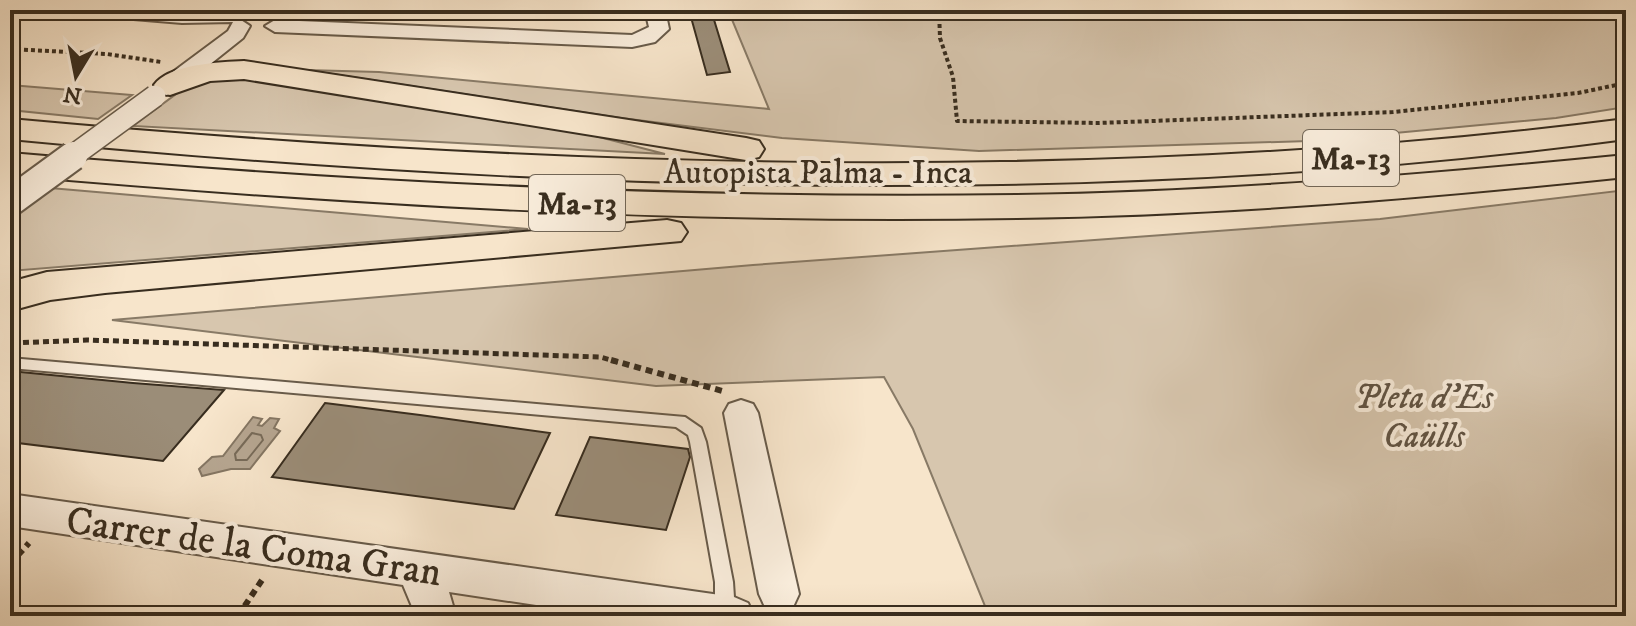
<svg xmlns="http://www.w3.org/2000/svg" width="1636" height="626" viewBox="0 0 1636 626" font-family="'IM FELL DW Pica',serif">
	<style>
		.green { fill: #d7c6ae; stroke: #887a66; stroke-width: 2 }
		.water { fill: #b6a691; stroke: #847663; stroke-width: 2 }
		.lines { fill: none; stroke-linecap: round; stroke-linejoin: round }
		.shore { stroke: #776a58; stroke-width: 2 }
		.building { fill: #9b8d78; stroke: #382d1f; stroke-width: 2 }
		.lane-casing { stroke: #685b4a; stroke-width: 4 }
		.street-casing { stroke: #685b4a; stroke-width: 4 }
		.highway-casing { stroke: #382d1f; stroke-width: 4 }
		.path-far2 { stroke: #382d1f; stroke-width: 4; stroke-dasharray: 4 3; stroke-linecap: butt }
		.path-far1 { stroke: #382d1f; stroke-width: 5; stroke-dasharray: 6 4; stroke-linecap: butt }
		.path { stroke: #382d1f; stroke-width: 6; stroke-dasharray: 7 5; stroke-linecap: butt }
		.lane { fill: #faeedd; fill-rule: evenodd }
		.street { fill: #faeedd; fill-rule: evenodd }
		.highway { fill: #f7e5cb; fill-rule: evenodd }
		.street-bridge-far1-casing { stroke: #685b4a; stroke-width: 24; stroke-linecap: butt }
		.street-bridge-casing { stroke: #685b4a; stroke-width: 32; stroke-linecap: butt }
		.street-bridge-far1 { stroke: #faeedd; stroke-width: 21 }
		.street-bridge { stroke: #faeedd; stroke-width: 28 }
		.labels { text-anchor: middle; stroke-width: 8; stroke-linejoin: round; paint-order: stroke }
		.shield { fill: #faeedd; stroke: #726758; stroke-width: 2 }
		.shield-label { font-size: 32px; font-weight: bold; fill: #382d1f }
		.street-label { font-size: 34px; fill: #382d1f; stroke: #faeedd }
		.park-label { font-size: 34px; font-style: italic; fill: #605343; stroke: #faeedd }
		.near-street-label { font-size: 40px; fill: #382d1f; stroke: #faeedd }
	</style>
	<rect width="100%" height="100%" fill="#f7e5cb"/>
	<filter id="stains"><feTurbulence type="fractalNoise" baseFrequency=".0025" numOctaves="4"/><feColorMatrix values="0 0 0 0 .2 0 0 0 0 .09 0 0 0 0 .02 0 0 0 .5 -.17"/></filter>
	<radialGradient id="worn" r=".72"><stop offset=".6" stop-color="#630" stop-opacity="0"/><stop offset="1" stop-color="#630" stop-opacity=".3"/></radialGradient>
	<g class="green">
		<path d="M728,10H1626V107L1556,118L1309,141L979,151L782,138L621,118L306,70L379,72L769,109Z"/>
		<path d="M229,75L572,130L665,154L133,126L187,86Z"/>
		<path d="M10,85L132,95L98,119L10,110Z"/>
		<path d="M50,188L528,229L10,271V218Z"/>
		<path d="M1626,190V616H989L913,429L884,377L656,386L112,320L753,265L1380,219Z"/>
	</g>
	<path class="water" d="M253,417L262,419L258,425L262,426L270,418L279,419L274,428L280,431L250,469H231L202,476L199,469L212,457L223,456Z"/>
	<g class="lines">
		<path class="shore" d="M252,433L261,435L263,440L247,460H236L235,454Z"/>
	</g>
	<g class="building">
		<path d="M689,10H711L730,72L707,75Z"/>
		<path d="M10,371L133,383L224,390L163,461L10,442Z"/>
		<path d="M325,403L420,415L550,433L514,509L272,477Z"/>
		<path d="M590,437L688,449L690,457L666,530L556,515Z"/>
	</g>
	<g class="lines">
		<g class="lane-casing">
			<path id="lane" d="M10,358L685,417L701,428L706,442L733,582L735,613L733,616H717L715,613V582L690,442L688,435L676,427L10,368Z"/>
		</g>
		<g class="street-casing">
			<g id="street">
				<path d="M87,10H250L253,14L241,20L250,26L243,38L174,93L166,95L155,88L158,83L228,31L233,22L182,23L97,16Z"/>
				<path d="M645,10H665L669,29L655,42L632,47L275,32L265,26L275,20L632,35L649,27Z"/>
				<path d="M741,400L753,404L758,413L799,594L793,607L779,612L765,607L759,594L724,413L729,404Z"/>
				<path d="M10,494L734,597L748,603L754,616H609L449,592L456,616H416L403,585L10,526Z"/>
			</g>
		</g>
		<g class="highway-casing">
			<g id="highway">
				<path d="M244,61L746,138L759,141L764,149L759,157L746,160L244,79L210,81L170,95L159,92L154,85C169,64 220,62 244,61Z"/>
				<path d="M10,119C546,168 1091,187 1626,119V139C1091,210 546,190 10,139Z"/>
				<path d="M10,153C345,182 681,200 1017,195C1221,192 1424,175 1626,155V177C1424,198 1221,215 1017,218C681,224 345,204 10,175Z"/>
				<path d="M667,220L681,223L687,232L681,241L105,293L50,300L10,311V282L47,272Z"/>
			</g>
		</g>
		<g class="path-far2">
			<path d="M939,10L940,38L953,77L957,121L1099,123L1393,112L1578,93L1626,83"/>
			<path d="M10,49L107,54L161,62"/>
		</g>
		<path class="path-far1" d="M13,343L87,340L600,357L618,362"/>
		<g class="path">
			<path d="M611,360L726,392"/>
			<path d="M10,564L29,543"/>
			<path d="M238,616L264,577"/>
		</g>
		<use href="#lane" class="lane"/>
		<use href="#street" class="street"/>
		<use href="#highway" class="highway"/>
		<g class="street-bridge-far1-casing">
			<path id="street-bridge-far1" d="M70,158L155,96"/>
		</g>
		<g class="street-bridge-casing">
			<path id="street-bridge" d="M10,202L73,156"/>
		</g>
		<use href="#street-bridge-far1" class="street-bridge-far1"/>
		<use href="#street-bridge" class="street-bridge"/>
	</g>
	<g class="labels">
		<g class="shield">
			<rect x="1303" y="130" width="96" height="56" rx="6"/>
			<rect x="529" y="175" width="96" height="56" rx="6"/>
		</g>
		<g class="shield-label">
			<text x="1351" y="169">Ma-13</text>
			<text x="577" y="214">Ma-13</text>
		</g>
		<g class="street-label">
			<text x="818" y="183">Autopista Palma - Inca</text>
		</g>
		<g class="park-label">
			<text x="1424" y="408">Pleta d'Es<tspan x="1424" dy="39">Caülls</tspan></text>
		</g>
		<g class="near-street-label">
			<text transform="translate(254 545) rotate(8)" y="14">Carrer de la Coma Gran</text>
		</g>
	</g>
	<rect width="1636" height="626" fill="none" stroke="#f7e5cb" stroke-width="40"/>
	<rect x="12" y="12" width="1612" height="602" fill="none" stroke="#382d1f" stroke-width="4"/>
	<rect x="20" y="20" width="1596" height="586" fill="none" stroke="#382d1f" stroke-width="2"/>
	<g transform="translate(76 76) rotate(190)" stroke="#faeedd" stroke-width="6" paint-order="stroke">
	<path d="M0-6L14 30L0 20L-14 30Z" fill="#382d1f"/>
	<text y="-12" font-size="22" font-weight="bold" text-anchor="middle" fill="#382d1f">N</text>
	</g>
	<rect width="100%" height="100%" filter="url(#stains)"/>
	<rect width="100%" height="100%" fill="url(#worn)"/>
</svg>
